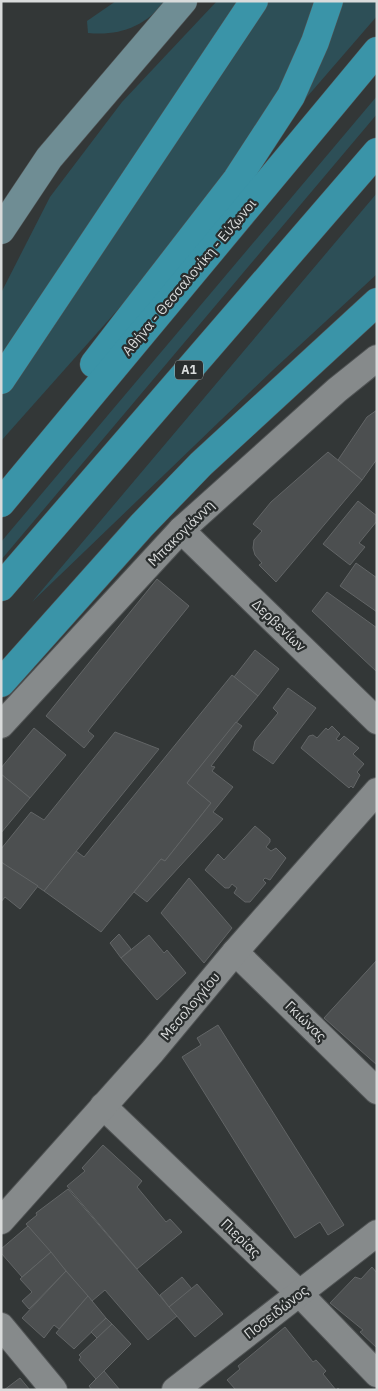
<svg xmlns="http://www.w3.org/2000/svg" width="378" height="1391" viewBox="0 0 378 1391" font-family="'IBM Plex Sans',sans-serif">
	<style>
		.green { fill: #2d4f57 }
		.building { fill: #4c4f50; stroke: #626566 }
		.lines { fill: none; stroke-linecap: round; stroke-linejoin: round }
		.minor-casing { stroke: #505354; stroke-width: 28 }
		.secondary-casing { stroke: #505354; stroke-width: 29 }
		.motorway-casing { stroke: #505354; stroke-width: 29 }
		.minor { stroke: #868a8b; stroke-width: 26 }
		.secondary { stroke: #6f8d94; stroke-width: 28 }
		.motorway { stroke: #3a94a8; stroke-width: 28 }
		.labels { text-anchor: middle; stroke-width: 4.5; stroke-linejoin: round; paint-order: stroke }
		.shield { fill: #292d2d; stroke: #a4a7a7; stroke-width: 1 }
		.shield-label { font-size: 12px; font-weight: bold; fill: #d9dbdb }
		.street-label { font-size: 14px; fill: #d9dbdb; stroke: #292d2d }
	</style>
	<rect width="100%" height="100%" fill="#333737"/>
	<g class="green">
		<path d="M116,1H165C145,27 119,36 88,33L87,21Z"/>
		<path d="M217,1H377V16L313,90L1,441V293L50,197L122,102Z"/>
		<path d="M377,96V114L1,560V542Z"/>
		<path d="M377,193V274L273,370L32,602Z"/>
	</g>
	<g class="building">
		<path d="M377,410V459L362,480L338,460L367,417Z"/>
		<path d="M328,452L362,480L276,582L259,565L262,563L255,555L253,548L254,540L262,531L253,524L271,502Z"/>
		<path d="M358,501L377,516V521L359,543L365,547L350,565L323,544Z"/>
		<path d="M356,563L377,578V612L340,586Z"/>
		<path d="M157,579L189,606L88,731L94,736L84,748L46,716Z"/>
		<path d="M327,592L377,628V672L312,611Z"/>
		<path d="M255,650L279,669L258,696L234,677Z"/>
		<path d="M232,675L258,696L187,783L211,803L165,861L161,859L101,932L44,891L76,851L84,857Z"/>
		<path d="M288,688L316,708L273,764L253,750L255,741L278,713L273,708Z"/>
		<path d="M236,722L242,726L211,766L215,767L212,771L233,787L213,812L223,819L147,902L134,892L161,859L165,861L211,803L187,783Z"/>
		<path d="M332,726L340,734L336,739L339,741L344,736L359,748L353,754L364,764L357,772L360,775L353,788L351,786L349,788L301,748L309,736L313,735L317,738L326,728L328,730Z"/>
		<path d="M34,728L66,755L30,798L1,774V768Z"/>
		<path d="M115,732L159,749L44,891L1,862V849L31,812L44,820Z"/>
		<path d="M1,774L30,798L1,833Z"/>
		<path d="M255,826L270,839V842L266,847L271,851L276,848L286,858L270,880L265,878L263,880L266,883L250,902H245L234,893L237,888L232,884L229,888H225L205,870L218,854L224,860Z"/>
		<path d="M1,862L38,886L20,909L5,897L1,902Z"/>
		<path d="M189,878L232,928L204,963L161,913Z"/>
		<path d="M119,934L131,949L121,958L110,943Z"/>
		<path d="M149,935L164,953L167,950L186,973L157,1000L121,958Z"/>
		<path d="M377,960V1065L324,1018Z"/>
		<path d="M218,1025L344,1225L328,1235L320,1222L295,1238L182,1057L201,1045L197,1038Z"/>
		<path d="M103,1145L142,1181L137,1187L166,1222L170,1219L182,1232L137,1269L67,1186L85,1171L82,1168Z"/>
		<path d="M68,1189L177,1316L148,1340L105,1290L92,1301L26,1224L37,1215L36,1213Z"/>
		<path d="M28,1226L51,1252L22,1277L1,1253V1249Z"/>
		<path d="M51,1252L66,1271L29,1309L22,1301L32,1292L20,1279Z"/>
		<path d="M372,1267L377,1273V1348L360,1332L363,1330L330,1303L355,1277L361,1279Z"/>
		<path d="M66,1271L88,1296L59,1329L54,1325L44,1338L22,1318Z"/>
		<path d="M182,1277L192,1289L169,1307L160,1295Z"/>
		<path d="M197,1284L223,1314L195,1337L169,1307Z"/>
		<path d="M88,1296L106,1318L74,1349L56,1333Z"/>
		<path d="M106,1318L112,1324L97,1338L91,1332Z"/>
		<path d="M112,1324L131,1344L96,1379L79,1360L81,1357L79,1355Z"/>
		<path d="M285,1327L313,1362L316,1360L326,1371L323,1374L336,1390L338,1388L340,1390H236L227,1380L240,1369L238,1366Z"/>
		<path d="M104,1371L120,1390H92L89,1386Z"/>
		<path d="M20,1378L30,1390H4Z"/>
	</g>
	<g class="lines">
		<g class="minor-casing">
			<g id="minor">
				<path d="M181,530L377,721"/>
				<path d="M1,725L181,530L337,390L377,358"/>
				<path d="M235,952L377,1091"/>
				<path d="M103,1106L299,1293L377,1374"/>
				<path d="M1,1221L152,1052L235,952L377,791"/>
				<path d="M1,1326L54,1390"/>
				<path d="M175,1390L377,1233"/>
			</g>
		</g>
		<g class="secondary-casing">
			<path id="secondary" d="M1,230L49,158L183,1"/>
		</g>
		<g class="motorway-casing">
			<g id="motorway">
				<path d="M94,364L237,179L291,96L315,42L329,1"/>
				<path d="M1,380L254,1"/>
				<path d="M1,503L377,51"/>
				<path d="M1,587L377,152"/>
				<path d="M1,683L142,525L201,464L377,302"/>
			</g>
		</g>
		<use href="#minor" class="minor"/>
		<use href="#secondary" class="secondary"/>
		<use href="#motorway" class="motorway"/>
	</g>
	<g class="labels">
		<rect class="shield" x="175" y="360.5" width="28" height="19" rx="4"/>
		<g class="shield-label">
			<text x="189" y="374">Α1</text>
		</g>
		<g class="street-label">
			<text transform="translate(189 277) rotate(-50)" y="5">Αθήνα - Θεσσαλονίκη - Εύζωνοι</text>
			<text transform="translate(181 533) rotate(-45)" y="5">Μπακογιάννη</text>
			<text transform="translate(279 625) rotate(44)" y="5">Δερβενίων</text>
			<text transform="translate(190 1006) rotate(-50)" y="5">Μεσολογγίου</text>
			<text transform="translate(306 1021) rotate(44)" y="5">Γκιώνας</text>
			<text transform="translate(241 1238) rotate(44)" y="5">Πιερίας</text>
			<text transform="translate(276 1312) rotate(-38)" y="5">Ποσειδώνος</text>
		</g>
	</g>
	<rect width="378" height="1391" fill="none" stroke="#d9dbdb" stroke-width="5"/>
</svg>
